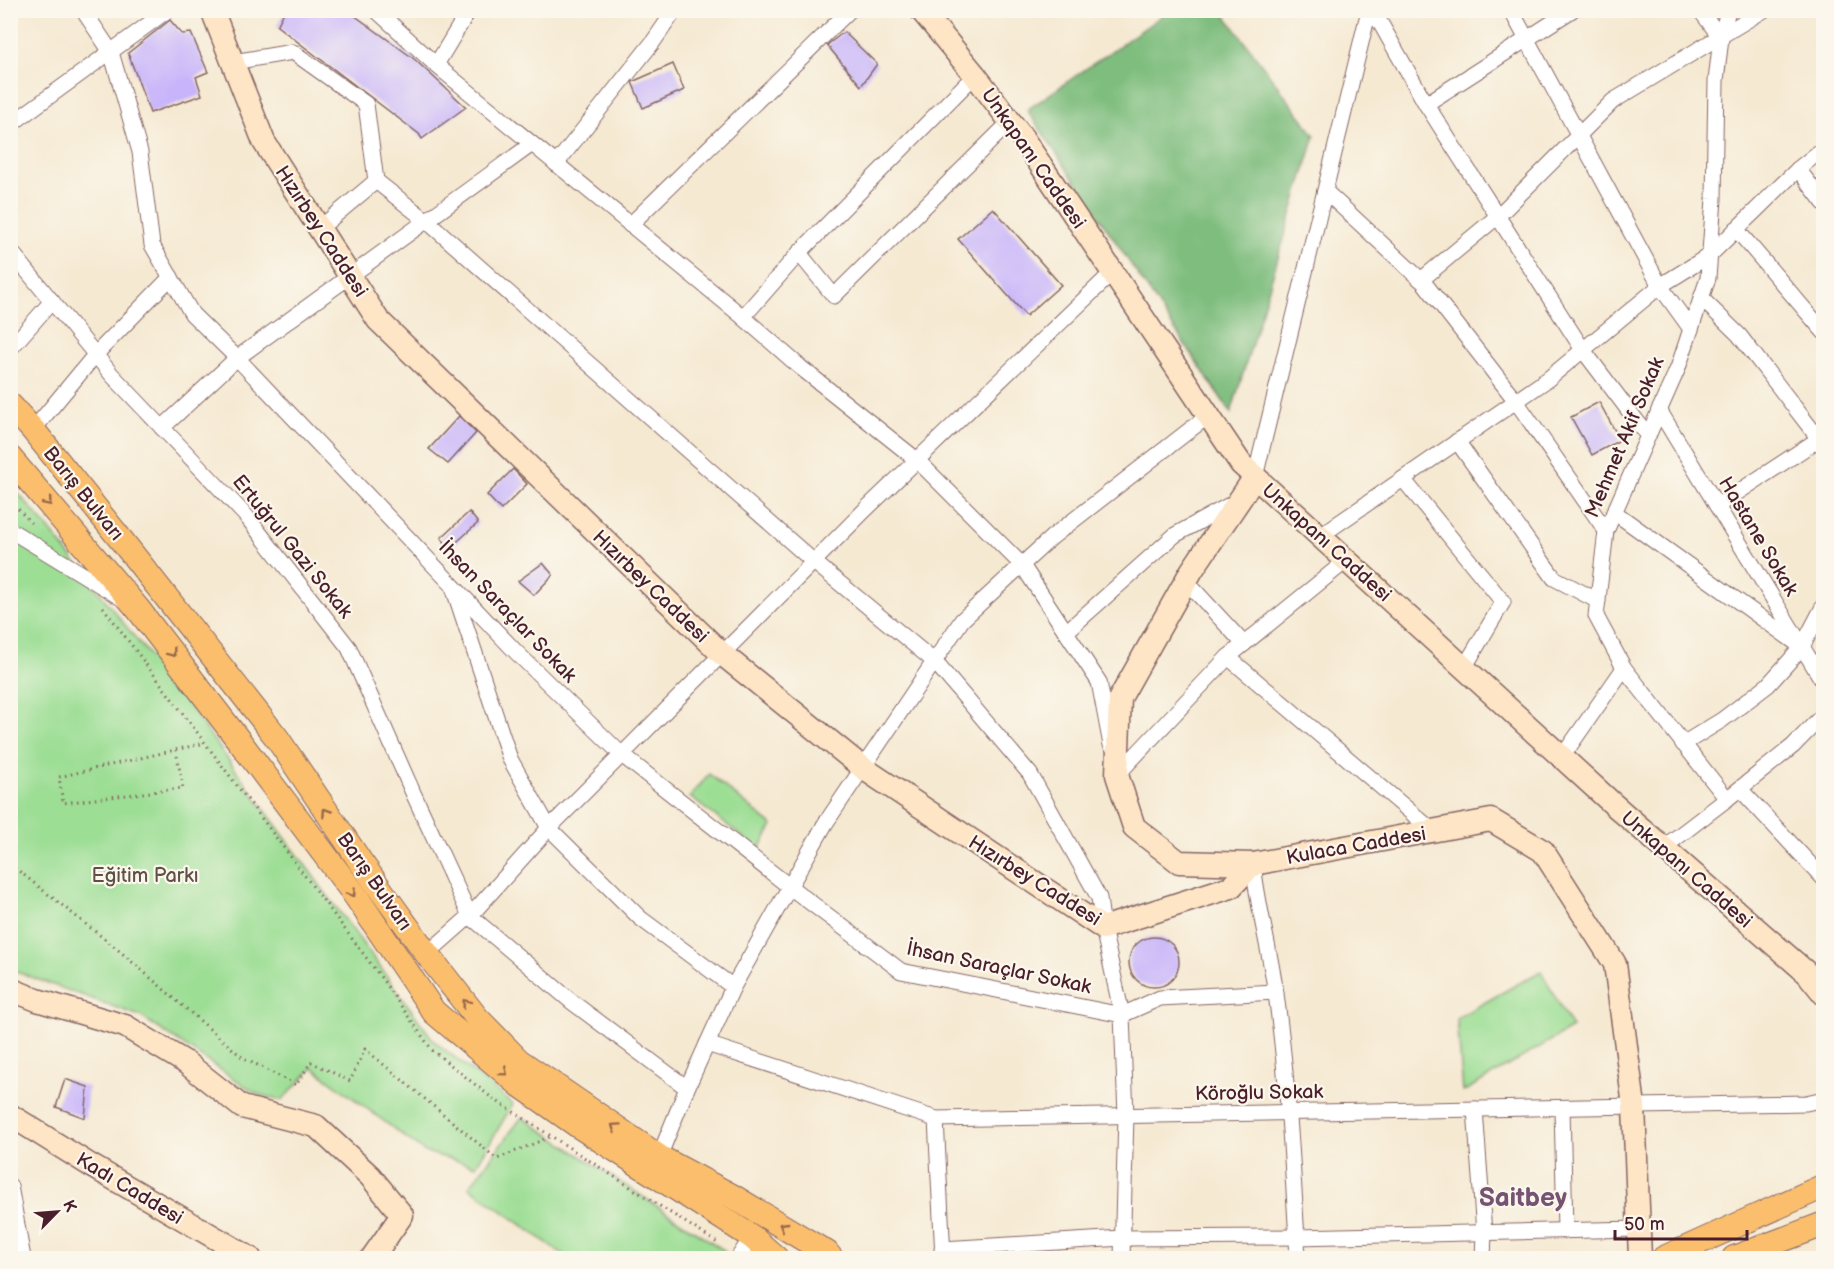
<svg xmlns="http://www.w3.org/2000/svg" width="1834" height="1269" viewBox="0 0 1834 1269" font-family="'Balsamiq Sans',sans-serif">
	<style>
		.green { fill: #9dde95; stroke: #747e60; stroke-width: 1.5 }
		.forest { fill: #7ebd7e; stroke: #646e54; stroke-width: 1.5 }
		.building { fill: #c7b4fa }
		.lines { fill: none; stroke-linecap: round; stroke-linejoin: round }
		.street-casing { stroke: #866665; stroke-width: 17 }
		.secondary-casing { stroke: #866665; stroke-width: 25 }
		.primary-casing { stroke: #866665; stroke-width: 26 }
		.path { stroke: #866665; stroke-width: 3; stroke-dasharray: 1.5 4.5; stroke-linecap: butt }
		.street { stroke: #fff; stroke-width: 15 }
		.secondary { stroke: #fde5c5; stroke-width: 22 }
		.primary { stroke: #fabe6d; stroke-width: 24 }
		.oneway { stroke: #996749 }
		.labels { text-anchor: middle; stroke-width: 4.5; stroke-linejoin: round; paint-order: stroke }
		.street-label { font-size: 20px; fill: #4a1f2b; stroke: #fbf7ec }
		.park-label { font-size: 20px; fill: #5f4f46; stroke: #fbf7ec }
		.district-label { font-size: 26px; font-weight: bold; fill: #765373; stroke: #fbf7ec }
	</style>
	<rect width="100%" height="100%" fill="#fbf7ec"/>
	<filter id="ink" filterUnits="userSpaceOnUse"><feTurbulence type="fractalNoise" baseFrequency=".0167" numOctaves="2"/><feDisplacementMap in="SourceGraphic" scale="12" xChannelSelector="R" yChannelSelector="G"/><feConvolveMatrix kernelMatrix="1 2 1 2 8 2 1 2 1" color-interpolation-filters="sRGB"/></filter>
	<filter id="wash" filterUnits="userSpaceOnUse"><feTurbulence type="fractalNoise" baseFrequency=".008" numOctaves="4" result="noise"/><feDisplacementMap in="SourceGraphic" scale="24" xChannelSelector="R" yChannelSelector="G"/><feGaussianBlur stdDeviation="1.35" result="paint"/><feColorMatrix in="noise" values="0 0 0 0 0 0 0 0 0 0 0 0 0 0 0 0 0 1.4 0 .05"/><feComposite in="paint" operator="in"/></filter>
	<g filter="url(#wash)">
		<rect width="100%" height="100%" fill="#f5e9d2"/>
		<g class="green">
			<path d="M10,484L49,529L183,698L434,1041L513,1104L476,1166L425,1152L313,1068L282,1100L257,1094L140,1016L11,970Z"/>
			<path d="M709,774L773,826L759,849L690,797Z"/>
			<path d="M1541,971L1572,1028L1463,1092L1457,1018Z"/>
			<path d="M522,1117L725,1251L719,1258H568L469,1187Z"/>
		</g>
		<path class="forest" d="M1169,11H1222L1315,136L1231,413L1027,110Z"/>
		<g id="blocks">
			<g class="building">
				<path d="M285,10H347L413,58L466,107L422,139L419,134L277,26Z"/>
				<path d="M170,20L182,34L191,33L208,72L196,77L202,95L150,113L128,53Z"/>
				<path d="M844,32L877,64L861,86L827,45Z"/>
				<path d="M673,64L684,90L643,108L632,82Z"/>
				<path d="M993,208L1061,285L1026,316L958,239Z"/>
				<path d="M1599,402L1620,440L1592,455L1571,417Z"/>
				<path d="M459,416L476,433L448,464L429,449Z"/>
				<path d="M513,469L527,484L501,510L487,495Z"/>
				<path d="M469,512L478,523L450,548L441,538Z"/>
				<path d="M543,563L553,575L534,595L518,581Z"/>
				<circle cx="1154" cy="962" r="25"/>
				<path d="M65,1079L88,1087L85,1118L56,1107Z"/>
			</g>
		</g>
	</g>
	<g filter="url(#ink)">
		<use href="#blocks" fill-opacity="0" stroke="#866665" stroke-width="1.5"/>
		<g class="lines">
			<g class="street-casing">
				<g id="street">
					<path d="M83,10L111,52L140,152L152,245L192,314L237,358L516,652L622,755L790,887L901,971L1122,1015"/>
					<path d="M376,10L436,65L469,10"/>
					<path d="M1373,10L1426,104L1572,10"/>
					<path d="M1700,10L1721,38"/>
					<path d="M233,62L293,52L366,104L376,181L320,228"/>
					<path d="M436,65L743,317L800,367L917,460L1022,565L1099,682L1111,745"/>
					<path d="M1426,104L1583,350L1648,436"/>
					<path d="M10,125L168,10"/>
					<path d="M556,164L653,42L675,10"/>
					<path d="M1798,169L1824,203"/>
					<path d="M376,181L427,221L814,562L935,662L1030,774L1099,898L1103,928L1122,1015L1126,1116L1122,1258"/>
					<path d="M1325,191L1421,280L1498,216L1613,101L1764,10"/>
					<path d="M630,225L850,10"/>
					<path d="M1736,229L1824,332"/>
					<path d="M10,250L112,375L247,517L349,648L414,795L470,916L572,1002L687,1088"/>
					<path d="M799,253L834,296L1010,122"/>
					<path d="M1422,280L1516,401L1606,531"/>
					<path d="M1701,298L1739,335L1819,439L1824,435"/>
					<path d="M743,317L799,253L975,75"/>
					<path d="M1691,329L1660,286L1710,255L1798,169L1824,148"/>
					<path d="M10,349L52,301"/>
					<path d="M1659,410L1824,683"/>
					<path d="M162,428L237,358L532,144"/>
					<path d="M33,430L95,355L171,277"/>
					<path d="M1457,441L1554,578L1598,601"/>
					<path d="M1255,477L1369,10"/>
					<path d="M1403,479L1503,602L1464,668"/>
					<path d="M1717,506L1819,439L1824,446"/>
					<path d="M1614,512L1802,647L1768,685L1722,720L1683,744"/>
					<path d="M10,530L123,599"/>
					<path d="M1320,536L1548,379L1660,286L1511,10"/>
					<path d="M1347,560L1228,657L1433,831"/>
					<path d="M1186,581L1244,644"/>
					<path d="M454,590L510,759L549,828L640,918L733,987"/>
					<path d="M1066,632L1175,535L1235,502"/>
					<path d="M1802,647L1824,605"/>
					<path d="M1562,757L1624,668"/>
					<path d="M1117,775L1228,657"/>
					<path d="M1740,789L1824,879"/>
					<path d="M1727,799L1793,746L1824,714"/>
					<path d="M1663,848L1727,799L1624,668L1596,616L1606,531L1678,368L1708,278L1714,199L1716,81L1721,38L1728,10"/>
					<path d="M1253,864C1258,908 1270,951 1276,994C1288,1082 1293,1170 1298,1258"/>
					<path d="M427,954L470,916L549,828L866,509L1113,272"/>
					<path d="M1122,1015L1160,998L1276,992"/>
					<path d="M707,1044L936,1119L1806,1103L1824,1099"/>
					<path d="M1562,1108L1565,1230"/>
					<path d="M1475,1109L1484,1233L1483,1258"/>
					<path d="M936,1119L943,1257"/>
					<path d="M659,1157L687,1088L733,987L825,824L962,620L1052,537L1209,415"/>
					<path d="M10,1186L23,1258"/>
					<path d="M942,1249L1123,1238L1297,1237L1638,1229"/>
					<path d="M738,1258L752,1237"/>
				</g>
			</g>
			<g class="secondary-casing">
				<g id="secondary">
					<path d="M212,10L264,142L378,320L722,654L863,768L1103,928L1231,887L1253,864"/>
					<path d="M921,10L975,75L1022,137L1241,464L1613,804L1807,973L1824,994"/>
					<path d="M1255,477L1192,570L1120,698L1117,775L1134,827L1179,862L1253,864L1491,820L1543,851L1615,964L1634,1106L1640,1258"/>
					<path d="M10,989L37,1000L125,1026L185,1062L242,1107L316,1126L370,1176L402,1215L372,1258"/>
					<path d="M10,1115L90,1165L250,1258"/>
				</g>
			</g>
			<g class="primary-casing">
				<g id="primary">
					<path d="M10,405L33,430L122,541L277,738L360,861L427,954L477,1018L519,1061L659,1157L732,1196L827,1253L831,1258"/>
					<path d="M10,458L138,609L243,746L355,895L434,1012L520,1085L577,1125L752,1237L776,1258"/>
					<path d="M1664,1258L1824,1186"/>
					<path d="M1734,1258L1824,1224"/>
				</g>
			</g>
			<g class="path">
				<path d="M10,500L31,523"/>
				<path d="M103,607L377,972L432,1050L492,1098L719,1244"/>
				<path d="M176,750L183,788L63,803L59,777L205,743"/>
				<path d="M10,864L116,948L242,1057L296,1085L311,1062L350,1081L365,1049L497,1159L552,1136"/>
			</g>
			<use href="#street" class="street"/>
			<use href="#secondary" class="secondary"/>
			<use href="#primary" class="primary"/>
		</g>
		<defs><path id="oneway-chevron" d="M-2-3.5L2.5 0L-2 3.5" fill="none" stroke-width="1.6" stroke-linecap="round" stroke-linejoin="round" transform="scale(1.5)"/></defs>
		<g class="oneway">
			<use href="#oneway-chevron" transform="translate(48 502) rotate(50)"/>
			<use href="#oneway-chevron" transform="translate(172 653) rotate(52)"/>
			<use href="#oneway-chevron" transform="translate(326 812) rotate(-124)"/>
			<use href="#oneway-chevron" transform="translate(352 893) rotate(55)"/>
			<use href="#oneway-chevron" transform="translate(466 1003) rotate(-128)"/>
			<use href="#oneway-chevron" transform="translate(504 1072) rotate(40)"/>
			<use href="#oneway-chevron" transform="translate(615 1127) rotate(-145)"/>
			<use href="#oneway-chevron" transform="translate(783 1226) rotate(-149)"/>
		</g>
	</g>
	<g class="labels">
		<g class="street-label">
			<text transform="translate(1034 158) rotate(55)" y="7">Unkapanı Caddesi</text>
			<text transform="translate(322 231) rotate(57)" y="7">Hızırbey Caddesi</text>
			<text transform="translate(1624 437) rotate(-67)" y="7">Mehmet Akif Sokak</text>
			<text transform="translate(84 493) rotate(51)" y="7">Barış Bulvarı</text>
			<text transform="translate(1759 536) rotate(59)" y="7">Hastane Sokak</text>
			<text transform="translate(1327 542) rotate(42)" y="7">Unkapanı Caddesi</text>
			<text transform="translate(293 546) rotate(51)" y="7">Ertuğrul Gazi Sokak</text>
			<text transform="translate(651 586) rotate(44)" y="7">Hızırbey Caddesi</text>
			<text transform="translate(508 611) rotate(46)" y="7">İhsan Saraçlar Sokak</text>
			<text transform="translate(1356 845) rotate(-10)" y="7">Kulaca Caddesi</text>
			<text transform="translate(1687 869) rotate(41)" y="7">Unkapanı Caddesi</text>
			<text transform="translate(1035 880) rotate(32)" y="7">Hızırbey Caddesi</text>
			<text transform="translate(375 881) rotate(55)" y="7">Barış Bulvarı</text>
			<text transform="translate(999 967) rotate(12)" y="7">İhsan Saraçlar Sokak</text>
			<text transform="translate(1259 1092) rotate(-1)" y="7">Köroğlu Sokak</text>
			<text transform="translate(130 1188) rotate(31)" y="7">Kadı Caddesi</text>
		</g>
		<g class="park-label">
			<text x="145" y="882">Eğitim Parkı</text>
		</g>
		<g class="district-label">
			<text x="1523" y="1206">Saitbey</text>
		</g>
	</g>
	<rect width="1834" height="1269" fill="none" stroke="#fbf7ec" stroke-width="36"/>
	<g transform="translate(57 1212) rotate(65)" stroke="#fbf7ec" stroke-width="4.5" paint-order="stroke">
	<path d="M0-4.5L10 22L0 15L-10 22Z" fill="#4a1f2b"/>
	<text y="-9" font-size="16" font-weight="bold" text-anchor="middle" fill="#4a1f2b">K</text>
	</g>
	<path d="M1615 1230v9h132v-9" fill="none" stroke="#4a1f2b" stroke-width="3"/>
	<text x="1624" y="1230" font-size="18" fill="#4a1f2b" stroke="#fbf7ec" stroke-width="4.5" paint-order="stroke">50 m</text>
</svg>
